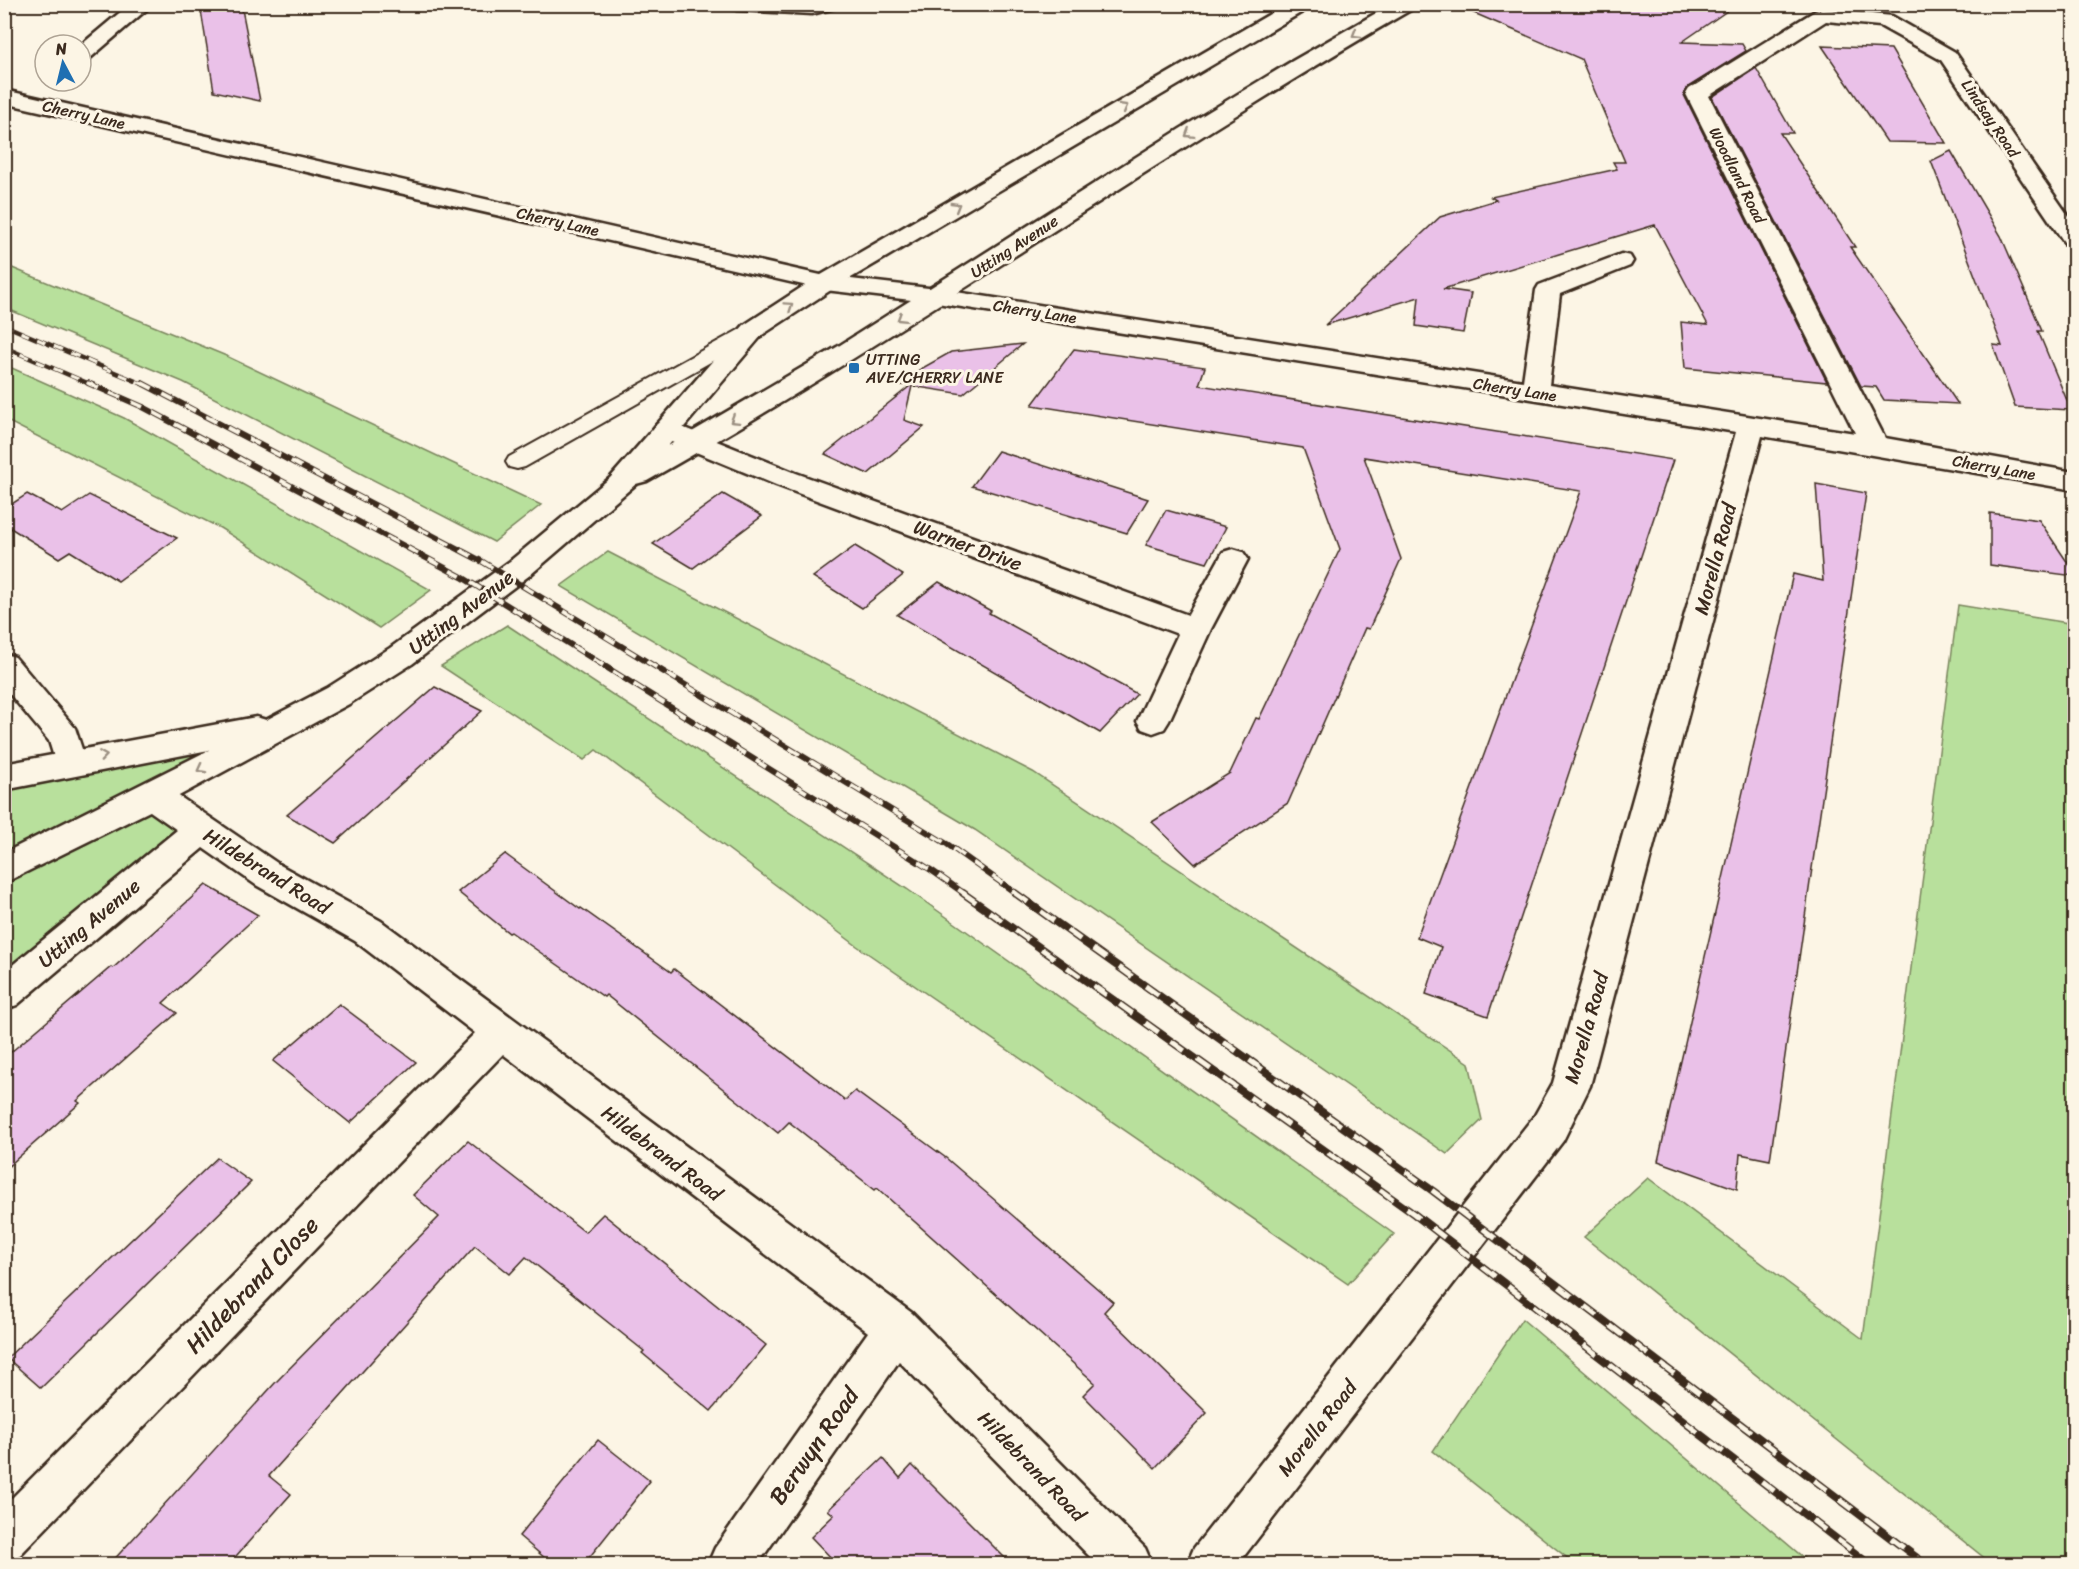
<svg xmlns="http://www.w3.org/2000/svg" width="2079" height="1569" viewBox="0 0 2079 1569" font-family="Sriracha,sans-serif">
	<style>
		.green { fill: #b8e09c; stroke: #7a855d; stroke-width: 1.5 }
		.building { fill: #eac1e8; stroke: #3b2a1e; stroke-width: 1.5 }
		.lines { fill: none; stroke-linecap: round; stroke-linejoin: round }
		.service-casing { stroke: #3b2a1e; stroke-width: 4 }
		.minor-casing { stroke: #3b2a1e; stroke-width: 5 }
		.tertiary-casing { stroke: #3b2a1e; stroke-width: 5 }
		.service { fill: #fcf5e5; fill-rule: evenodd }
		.minor { fill: #fcf5e5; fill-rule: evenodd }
		.tertiary { fill: #fcf5e5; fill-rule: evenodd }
		.rail-far2-casing { stroke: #3b2a1e; stroke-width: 4.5 }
		.rail-far1-casing { stroke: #3b2a1e; stroke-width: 6 }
		.rail-casing { stroke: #3b2a1e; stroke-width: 8 }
		.rail-far2 { stroke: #fcf5e5; stroke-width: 3; stroke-dasharray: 9; stroke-linecap: butt }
		.rail-far1 { stroke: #fcf5e5; stroke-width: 4; stroke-dasharray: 12; stroke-linecap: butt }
		.rail { stroke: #fcf5e5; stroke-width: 5; stroke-dasharray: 16; stroke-linecap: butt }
		.oneway { stroke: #9c9082 }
		.poi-dot { fill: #1f6fb2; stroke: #fcf5e5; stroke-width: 2 }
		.labels { text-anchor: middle; stroke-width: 6; stroke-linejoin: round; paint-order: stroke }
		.far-street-label { font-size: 16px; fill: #3b2a1e; stroke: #fcf5e5 }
		.far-poi-label { font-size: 16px; fill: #3b2a1e; stroke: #fcf5e5; text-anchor: start }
		.street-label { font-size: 20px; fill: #3b2a1e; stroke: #fcf5e5 }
		.near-street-label { font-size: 24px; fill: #3b2a1e; stroke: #fcf5e5 }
	</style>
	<rect width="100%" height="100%" fill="#fcf5e5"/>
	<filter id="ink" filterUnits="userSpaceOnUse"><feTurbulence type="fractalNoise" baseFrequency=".0167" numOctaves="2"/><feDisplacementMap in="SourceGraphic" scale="12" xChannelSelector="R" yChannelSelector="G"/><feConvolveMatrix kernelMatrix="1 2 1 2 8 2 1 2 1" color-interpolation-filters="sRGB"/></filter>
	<g filter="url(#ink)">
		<g class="green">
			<path d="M5,265L224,355L541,505L494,542L183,382L5,308Z"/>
			<path d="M5,365L124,418L431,590L379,628L220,528L5,420Z"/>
			<path d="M608,552L1033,772L1469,1063L1482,1120L1447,1154L975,830L561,586Z"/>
			<path d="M1958,605L2074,624V1564H1992L1584,1237L1648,1178L1863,1339Z"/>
			<path d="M507,625L907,889L1394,1234L1348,1284L857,946L596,750L584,760L441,666Z"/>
			<path d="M290,722L152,795L201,830L5,994L4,777Z"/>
			<path d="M1522,1319L1811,1564H1575L1433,1451Z"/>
		</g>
		<g class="building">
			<path d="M200,4H241L260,101L214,91Z"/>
			<path d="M1453,4H1737L1682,42L1742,44L1746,51L1688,87L1684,95L1827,382L1685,368L1681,322L1708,325L1655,225L1443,289L1471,293L1463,333L1416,326L1419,297L1325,325L1440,217L1496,200L1491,197L1617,169L1613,162H1625L1581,59Z"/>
			<path d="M1822,46L1891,49L1946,143L1887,142Z"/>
			<path d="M1756,68L1793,133H1780L1855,247H1850L1958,404L1884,400L1876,387L1861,386L1712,97Z"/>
			<path d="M1951,151L2001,236L2042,331H2038L2071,410L2015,407L1993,345L2002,346L1931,161Z"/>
			<path d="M1023,344L963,394L912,386L904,420L924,427L868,474L825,454L910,386L894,384L951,352Z"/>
			<path d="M1074,349L1205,367L1199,385L1673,460L1488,1016L1426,994L1441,947L1417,937L1581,491L1364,457L1401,559L1369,629L1365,628L1288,803L1195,864L1152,822L1230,773L1256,718L1259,719L1340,549L1303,448L1032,405Z"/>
			<path d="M998,451L1148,499L1127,533L972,486Z"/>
			<path d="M1816,484L1866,493L1770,1160L1740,1154L1737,1189L1658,1161L1793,574L1823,581Z"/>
			<path d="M27,494L62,513L89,495L177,538L118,581L70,551L59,558L4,524V509Z"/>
			<path d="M723,494L762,516L693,568L653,544Z"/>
			<path d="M1166,510L1226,527L1207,563L1146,545Z"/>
			<path d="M1990,513L2039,520L2074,572V576L1990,565Z"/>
			<path d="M855,546L903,575L862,608L813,577Z"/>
			<path d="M939,582L991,611L989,613L1137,694L1100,733L897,615Z"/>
			<path d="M435,687L482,711L335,843L287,815Z"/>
			<path d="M505,854L580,909L581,908L671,972L674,969L845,1100L855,1091L946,1158L1113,1302L1104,1312L1207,1413L1155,1468L1083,1395L1095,1383L877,1188L875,1190L789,1122L778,1133L606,995L604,997L511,932L509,933L458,892Z"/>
			<path d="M206,885L258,915L163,1003L177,1013L77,1101L80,1103L4,1170V1058L111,967L113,968Z"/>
			<path d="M339,1004L416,1062L350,1123L273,1061Z"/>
			<path d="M468,1141L585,1232L603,1214L766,1345L711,1411L642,1353L644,1351L526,1257L510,1274L475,1246L269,1476L291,1494L229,1564H110L276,1382L439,1217L413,1195Z"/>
			<path d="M217,1158L251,1182L41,1388L7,1358Z"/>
			<path d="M598,1440L650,1481L584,1564H552L519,1536Z"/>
			<path d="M883,1458L900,1478L912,1465L1011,1564H837L811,1537L834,1515L828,1510Z"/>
		</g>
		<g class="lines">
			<g class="service-casing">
				<path id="service" d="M753,324L760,326L763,330L760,334L525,467L517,469L509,467L506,462L509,457L746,326Z"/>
			</g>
			<g class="minor-casing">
				<g id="minor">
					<path d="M130,4H153L88,60L81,62V45Z"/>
					<path d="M727,4H838L835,8L812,14L737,10L730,8Z"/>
					<path d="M1822,9L1892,16L1955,52L2074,224V247L2066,245L1941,60L1880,26L1826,21L1709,96L1885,438L2074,472V490L1762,436L1590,1086L1563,1141L1238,1564H1187L1194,1548L1535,1115L1553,1083L1736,432L937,303L825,290L4,103V90L825,276L937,289L1523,381L1536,290L1539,285L1621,254L1630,256L1633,261L1630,266L1560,294L1549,385L1855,433L1686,94L1689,89L1815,11Z"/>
					<path d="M667,421L796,473L1188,615L1223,552L1233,549L1243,552L1248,559L1211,629L1169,721L1164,729L1153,733L1142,729L1137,721L1178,634L776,485L657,436L653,430L657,424Z"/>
					<path d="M4,654L15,657L75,728L86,761L82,770L70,774L58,770L49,741L4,687Z"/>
					<path d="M152,782L164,786L280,865L381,921L912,1313L1145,1548L1152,1564H1097L899,1361L758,1564H708L715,1548L868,1332L503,1054L20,1555L4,1562V1506L475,1033L355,941L256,885L203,848L17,1005L4,1010V972L177,830L140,804L135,795L140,786Z"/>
				</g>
			</g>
			<g class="tertiary-casing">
				<path id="tertiary" d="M1287,4H1312L1309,8L834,288L762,335L668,446L837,347L1180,129L1289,63L1392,4H1417L1414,8C1153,158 909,334 647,481L636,484L530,575L412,664L349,704L164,804L4,883V853L209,750L4,790V764L256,717L266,720L327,688L390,648L510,561L610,478L744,325L816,278Z"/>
			</g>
			<use href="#service" class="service"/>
			<use href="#minor" class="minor"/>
			<use href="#tertiary" class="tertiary"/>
			<g class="rail-far2-casing">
				<g id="rail-far2">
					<path d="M4,325L145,385"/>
					<path d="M4,347L92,385"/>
				</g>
			</g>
			<g class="rail-far1-casing">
				<g id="rail-far1">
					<path d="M88,383L143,407L462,577L931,870L965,894"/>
					<path d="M142,383L483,562L947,844L1017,894"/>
				</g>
			</g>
			<g class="rail-casing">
				<g id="rail">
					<path d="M963,893L1414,1214L1869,1564"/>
					<path d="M1015,893L1433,1191L1925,1564"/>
				</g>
			</g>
			<use href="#rail-far2" class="rail-far2"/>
			<use href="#rail-far1" class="rail-far1"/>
			<use href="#rail" class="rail"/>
		</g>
		<defs><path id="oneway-chevron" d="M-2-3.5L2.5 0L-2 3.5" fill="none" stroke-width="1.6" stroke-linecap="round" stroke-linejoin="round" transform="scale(1.5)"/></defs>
		<g class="oneway">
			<use href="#oneway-chevron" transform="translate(1356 34) rotate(149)"/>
			<use href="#oneway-chevron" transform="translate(1124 107) rotate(-30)"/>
			<use href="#oneway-chevron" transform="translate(1189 134) rotate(148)"/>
			<use href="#oneway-chevron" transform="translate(956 206) rotate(-31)"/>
			<use href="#oneway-chevron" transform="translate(789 306) rotate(-34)"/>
			<use href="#oneway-chevron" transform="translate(901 318) rotate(148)"/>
			<use href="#oneway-chevron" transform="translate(734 420) rotate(148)"/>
			<use href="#oneway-chevron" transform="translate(103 756) rotate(-8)"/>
			<use href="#oneway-chevron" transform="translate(201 769) rotate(152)"/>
		</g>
	</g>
	<rect class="poi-dot" x="848" y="362" width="12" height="12" rx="3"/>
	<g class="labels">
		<g class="far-street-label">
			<text transform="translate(84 114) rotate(13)" y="6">Cherry Lane</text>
			<text transform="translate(1991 118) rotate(56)" y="6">Lindsay Road</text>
			<text transform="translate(1738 175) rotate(63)" y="6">Woodland Road</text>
			<text transform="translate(558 221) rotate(13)" y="6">Cherry Lane</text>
			<text transform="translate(1014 246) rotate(-33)" y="6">Utting Avenue</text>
			<text transform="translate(1035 311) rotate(9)" y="6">Cherry Lane</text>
			<text transform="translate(1515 389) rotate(9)" y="6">Cherry Lane</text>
			<text transform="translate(1994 467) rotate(10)" y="6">Cherry Lane</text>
		</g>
		<g class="far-poi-label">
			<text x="866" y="365">UTTING<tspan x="866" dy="18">AVE/CHERRY LANE</tspan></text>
		</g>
		<g class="street-label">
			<text transform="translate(968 545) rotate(20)" y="7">Warner Drive</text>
			<text transform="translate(1715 559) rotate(-75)" y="7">Morella Road</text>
			<text transform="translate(461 612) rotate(-37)" y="7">Utting Avenue</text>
			<text transform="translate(267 871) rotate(32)" y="7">Hildebrand Road</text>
			<text transform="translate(89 923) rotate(-40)" y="7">Utting Avenue</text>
			<text transform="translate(1586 1028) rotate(-74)" y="7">Morella Road</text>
			<text transform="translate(662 1153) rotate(37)" y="7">Hildebrand Road</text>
			<text transform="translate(1317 1428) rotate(-52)" y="7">Morella Road</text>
			<text transform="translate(1032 1466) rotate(46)" y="7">Hildebrand Road</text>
		</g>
		<g class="near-street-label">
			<text transform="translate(252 1285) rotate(-46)" y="8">Hildebrand Close</text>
			<text transform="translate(814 1446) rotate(-55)" y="8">Berwyn Road</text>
		</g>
	</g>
	<rect width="2079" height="1569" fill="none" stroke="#fcf5e5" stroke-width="24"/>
	<rect x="12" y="12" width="2055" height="1545" fill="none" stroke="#3b2a1e" stroke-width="2" filter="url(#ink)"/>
	<g transform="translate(63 63) rotate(353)"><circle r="28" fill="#fcf5e5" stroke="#afa495" stroke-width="1.5"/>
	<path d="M0-4.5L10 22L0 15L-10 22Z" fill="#1f6fb2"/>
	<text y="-9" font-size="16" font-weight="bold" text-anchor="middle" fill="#3b2a1e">N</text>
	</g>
</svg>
